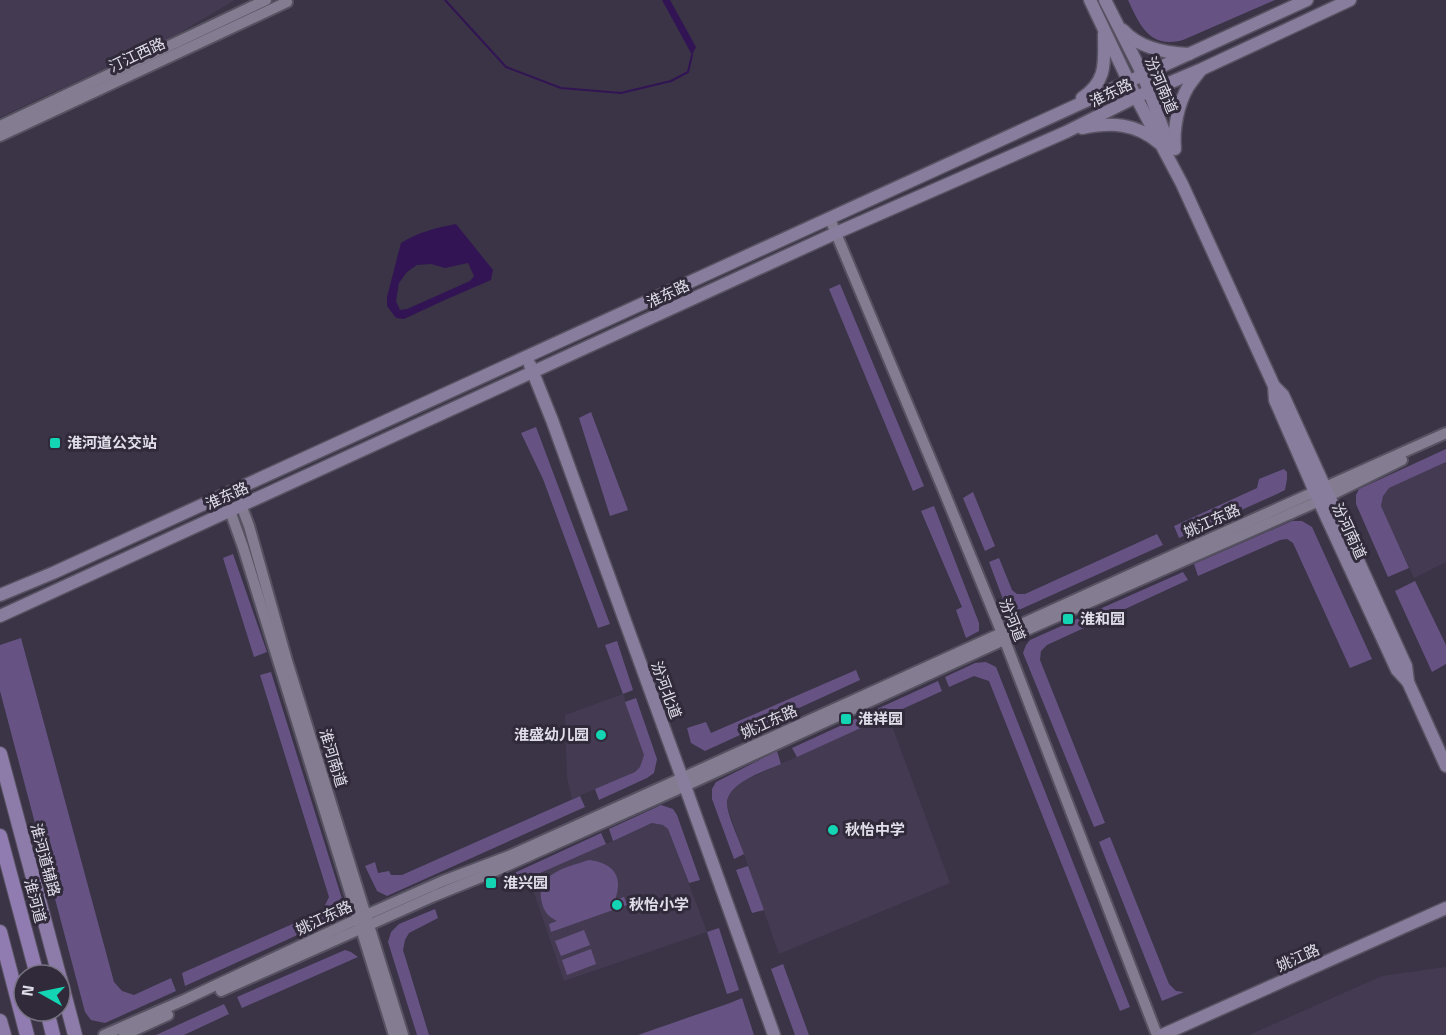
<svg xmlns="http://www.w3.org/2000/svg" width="1446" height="1035" viewBox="0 0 1446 1035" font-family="'Titillium Web','Noto Sans SC',sans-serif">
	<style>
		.built { fill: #443b53 }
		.green { fill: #665383 }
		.water { fill: #321454; fill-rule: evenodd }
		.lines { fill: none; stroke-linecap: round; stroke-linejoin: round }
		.stream { stroke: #321454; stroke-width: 2 }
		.tertiary-casing { stroke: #575261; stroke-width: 14 }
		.secondary-casing { stroke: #575261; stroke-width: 15 }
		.primary-casing { stroke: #575261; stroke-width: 16 }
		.trunk-casing { stroke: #575261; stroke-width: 16 }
		.tertiary { stroke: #847d91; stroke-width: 10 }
		.secondary { stroke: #887d9d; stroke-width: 12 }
		.primary { stroke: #8d7ca9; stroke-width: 14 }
		.trunk { stroke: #907cb1; stroke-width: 14 }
		.poi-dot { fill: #13d5b3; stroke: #302a3b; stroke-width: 2 }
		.labels { text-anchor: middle; stroke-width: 6; stroke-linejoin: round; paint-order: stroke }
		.street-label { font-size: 15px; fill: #e1dee9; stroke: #302a3b }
		.poi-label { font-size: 15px; font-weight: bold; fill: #e1dee9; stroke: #302a3b; text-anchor: start }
	</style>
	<rect width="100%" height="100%" fill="#3a3446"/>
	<g class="built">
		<path d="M0,0H235L174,36L0,117Z"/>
		<path d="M1446,462V562L1414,578L1381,506L1383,496L1389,488Z"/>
		<path d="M623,694L644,755L640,767L635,772L572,799L567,777L565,715Z"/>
		<path d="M888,715L950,883L779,954L727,806L728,796L737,784Z"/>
		<path d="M653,823L663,825L668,829L707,932L564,981L529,878Z"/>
		<path d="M1446,967V1035H1249L1382,976Z"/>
	</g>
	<g class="green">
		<path d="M1128,0H1275L1183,40C1150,49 1140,26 1128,0Z"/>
		<path d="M840,284L924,486L913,491L829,289Z"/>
		<path d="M591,412L628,510L610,516L579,418Z"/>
		<path d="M536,427L610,624L598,628L543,479L521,433Z"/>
		<path d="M1446,449V462L1389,488L1383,496L1381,506L1409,568L1388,577L1356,504V495L1359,489Z"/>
		<path d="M1284,469L1287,472V479L1285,490L1277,494L1179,538L1174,526L1257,488L1259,479Z"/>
		<path d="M973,492L995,546L985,551L963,498Z"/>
		<path d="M934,506L979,623V631L966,638L956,610L962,607L921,511Z"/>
		<path d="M1292,521H1302L1312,527L1372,659L1350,668L1293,543L1287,539L1280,540L1198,576L1194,564Z"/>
		<path d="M1157,534L1163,545L1021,609L1009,610L1004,602L989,562L999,558L1012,590L1017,594H1025Z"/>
		<path d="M233,554L267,652L254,657L223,558Z"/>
		<path d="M1183,572L1188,580L1047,645L1041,651L1040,660L1105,823L1094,827L1023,653L1026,645L1030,640Z"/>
		<path d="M1415,581L1446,645V664L1432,672L1395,591Z"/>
		<path d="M21,638L114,982L122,991L134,995L171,978L176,991L105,1023L91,1020L85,1012L0,691V645Z"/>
		<path d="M617,641L633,690L623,694L605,645Z"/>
		<path d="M986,662L996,667L1130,1007L1120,1011L989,681L974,676L949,687L945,677L975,663Z"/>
		<path d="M856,670L860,680L705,751L691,743L687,728L706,722L711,733Z"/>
		<path d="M271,672L344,905V910L337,917L185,986L182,973L322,911L329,897L260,675Z"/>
		<path d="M938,681L942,691L797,757L792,748Z"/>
		<path d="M636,698L657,759L654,773L647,778L599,800L595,789L635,772L640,767L644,755L625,702Z"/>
		<path d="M777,751L781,764C765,771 726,783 727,804C727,814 740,842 744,854L734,859L712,799V789L716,782Z"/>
		<path d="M580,796L585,807L387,896L377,891L365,866L375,862L378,873L389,871L391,875H402Z"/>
		<path d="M661,805L673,809L677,815L700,880L689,883L668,829L663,825L652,823L613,841L609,829Z"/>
		<path d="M601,833L606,844L513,885L510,875Z"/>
		<path d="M1110,837L1169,984L1176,991L1184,992L1162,1001L1099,842Z"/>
		<path d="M589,860C613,863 624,876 615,900L624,897L627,905L551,932L549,924L557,921C549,917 544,912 542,903C534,873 568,867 589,860Z"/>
		<path d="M748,866L764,910L752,913L736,870Z"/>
		<path d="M435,909L438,918L409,933L405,940L403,950L429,1035H417L388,942L391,932L399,924Z"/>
		<path d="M719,928L739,990L727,994L707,932Z"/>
		<path d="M584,930L590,945L561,956L555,941Z"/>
		<path d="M591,949L596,964L567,975L562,960Z"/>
		<path d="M345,950L351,952L358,957L242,1008L237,997Z"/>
		<path d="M783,964L809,1035H795L771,969Z"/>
		<path d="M742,998L754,1035H638L730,1003Z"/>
		<path d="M224,1004L229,1014L184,1035H156Z"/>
	</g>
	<g class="water">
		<path d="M662,0H670L696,47L692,55Z"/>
		<path d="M456,224L493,270L491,280L447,299L404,319L396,318L387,306V297L401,243C418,232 436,228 456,224ZM431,264L445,268L468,263L474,276L470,281L407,309L400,310L396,301L399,283L407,272L417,265Z"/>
	</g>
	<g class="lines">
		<path class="stream" d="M445,0L506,67L561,88L621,93L671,81L688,72L692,55"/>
		<g class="tertiary-casing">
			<g id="tertiary">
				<path d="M0,126L266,0"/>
				<path d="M0,136L287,2"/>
				<path d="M830,219L943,489L1002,633L1157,1035"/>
				<path d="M235,489L249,526L287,661L403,1035"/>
				<path d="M224,494L243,547L394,1035"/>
				<path d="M221,991L434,896L486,875L685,786L1004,640L1319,501L1402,460"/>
				<path d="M104,1035L184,1000L366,915L443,881L509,856L640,797L1178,553L1446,433"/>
				<path d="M124,1035L168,1015"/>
			</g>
		</g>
		<g class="secondary-casing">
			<g id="secondary">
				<path d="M1090,0L1136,97L1182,184L1274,386L1275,400L1319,501L1397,670L1408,682"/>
				<path d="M1105,0L1143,75L1169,145"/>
				<path d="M1123,30C1139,48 1166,53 1189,54"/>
				<path d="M1082,98C1108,80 1104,62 1104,34"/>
				<path d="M1082,128C1111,122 1136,123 1159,143"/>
				<path d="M1175,149C1173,129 1178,104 1188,87C1192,81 1196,76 1200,71"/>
				<path d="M530,365L552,420L685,786L774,1035"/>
				<path d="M1274,386L1283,395L1406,666L1408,682L1446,766"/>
				<path d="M0,595L53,573L1307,0"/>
				<path d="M0,616L836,233L1066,132L1136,97L1202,69L1350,0"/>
				<path d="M1162,1035L1446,908"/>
			</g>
		</g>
		<g class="primary-casing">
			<g id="primary">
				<path d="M0,754L59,975"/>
				<path d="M60,978L75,1035"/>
				<path d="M0,1021L4,1035"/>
			</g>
		</g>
		<g class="trunk-casing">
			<g id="trunk">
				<path d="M0,836L37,975"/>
				<path d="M0,932L27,1035"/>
				<path d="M47,1011L53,1035"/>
			</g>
		</g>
		<use href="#tertiary" class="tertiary"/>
		<use href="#secondary" class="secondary"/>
		<use href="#primary" class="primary"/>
		<use href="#trunk" class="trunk"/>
	</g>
	<g class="poi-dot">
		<rect x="49" y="437" width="12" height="12" rx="3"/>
		<rect x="1062" y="613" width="12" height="12" rx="3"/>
		<rect x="840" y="713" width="12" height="12" rx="3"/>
		<circle cx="601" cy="735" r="6"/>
		<circle cx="833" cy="830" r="6"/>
		<rect x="485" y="877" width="12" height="12" rx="3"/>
		<circle cx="617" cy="905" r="6"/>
	</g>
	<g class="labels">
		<g class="street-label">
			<text transform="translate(137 55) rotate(-25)" y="5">汀江西路</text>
			<text transform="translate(1161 85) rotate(67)" y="5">汾河南道</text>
			<text transform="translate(1111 93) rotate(-26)" y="5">淮东路</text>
			<text transform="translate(668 294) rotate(-25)" y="5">淮东路</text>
			<text transform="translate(227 496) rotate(-24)" y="5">淮东路</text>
			<text transform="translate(1212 521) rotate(-24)" y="5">姚江东路</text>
			<text transform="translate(1349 531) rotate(65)" y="5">汾河南道</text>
			<text transform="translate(1012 620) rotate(68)" y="5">汾河道</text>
			<text transform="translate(666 690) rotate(70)" y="5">汾河北道</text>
			<text transform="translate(769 722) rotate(-24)" y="5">姚江东路</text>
			<text transform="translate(333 758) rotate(73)" y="5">淮河南道</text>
			<text transform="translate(45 860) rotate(75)" y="5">淮河道辅路</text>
			<text transform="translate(35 901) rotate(75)" y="5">淮河道</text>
			<text transform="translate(324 918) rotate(-25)" y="5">姚江东路</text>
			<text transform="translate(1298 958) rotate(-24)" y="5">姚江路</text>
		</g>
		<g class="poi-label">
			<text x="67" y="448">淮河道公交站</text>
			<text x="1080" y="624">淮和园</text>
			<text x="858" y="724">淮祥园</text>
			<text x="589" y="740" text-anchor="end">淮盛幼儿园</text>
			<text x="845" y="835">秋怡中学</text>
			<text x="503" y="888">淮兴园</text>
			<text x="629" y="910">秋怡小学</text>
		</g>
	</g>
	<g transform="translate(42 993) rotate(279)"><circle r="28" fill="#302a3b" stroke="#777281" stroke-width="1.5"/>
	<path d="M0-4.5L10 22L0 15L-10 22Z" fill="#13d5b3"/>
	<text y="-9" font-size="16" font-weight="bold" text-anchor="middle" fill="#e1dee9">N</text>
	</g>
</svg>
